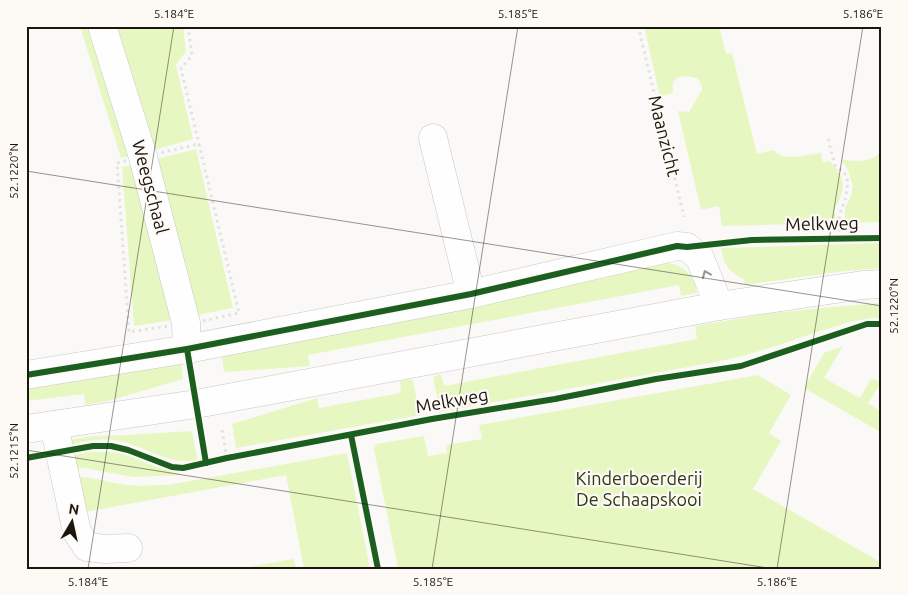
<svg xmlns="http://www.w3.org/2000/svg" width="908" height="595" viewBox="0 0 908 595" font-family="Ubuntu,sans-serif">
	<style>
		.green { fill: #e7f7c2 }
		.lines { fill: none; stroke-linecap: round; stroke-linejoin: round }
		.minor-casing { stroke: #cbc6c2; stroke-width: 29 }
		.path { stroke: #e3e2e1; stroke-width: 3; stroke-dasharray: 2.5 4; stroke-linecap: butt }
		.minor { stroke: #fefefe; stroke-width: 28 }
		.cycleway-casing { stroke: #fdf9f5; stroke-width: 9 }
		.cycleway { stroke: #1b5e20; stroke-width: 6 }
		.oneway { stroke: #989593 }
		.ticks { fill: none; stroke: #1c1510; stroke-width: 1; stroke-opacity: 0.45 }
		.labels { text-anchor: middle; stroke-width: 4.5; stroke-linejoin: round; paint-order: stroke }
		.street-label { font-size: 18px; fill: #1c1510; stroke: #fdf9f5 }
		.park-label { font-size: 18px; fill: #2e3a12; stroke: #fdf9f5 }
		.neatline { fill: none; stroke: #1c1510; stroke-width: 2 }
		.ticks-label { font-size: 12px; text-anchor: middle; fill: #1c1510 }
	</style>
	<rect width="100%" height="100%" fill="#fbf9f7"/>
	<g class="green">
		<path d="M80,26H89L130,156L121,158Z"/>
		<path d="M116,26H183L186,51L176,65L193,139L154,150Z"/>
		<path d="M644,26H719L726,54L732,53L757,154L774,150C775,152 777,154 780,155C788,160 811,154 821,153L823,162L830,161L841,175L843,185L841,196L835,208V223L722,226L719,206L701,210L678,111L689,112L702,90C702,87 701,82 698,79C693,76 678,74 674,81C672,84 673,90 673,93L660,97Z"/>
		<path d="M196,149L233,308L197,315L157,159Z"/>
		<path d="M882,151V222L844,223L845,208L851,196L853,186L848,170L841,159C854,162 872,163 882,151Z"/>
		<path d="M133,165L172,320L134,326L122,167Z"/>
		<path d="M882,243V268L845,271L745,285L744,280C730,272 723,265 721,248Z"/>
		<path d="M664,262C682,265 694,273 697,293L681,296L679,285L308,355L310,366L224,372L221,351Z"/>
		<path d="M882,303V318H873L853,321L811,334L776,346L746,355L716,362L440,412L433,377L441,374L444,386L697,339L695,326L765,314L821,308Z"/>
		<path d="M843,346L824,378L860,398L870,380L875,379L878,381L879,386L868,403L882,412V433L804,388L824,353Z"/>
		<path d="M181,360L183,379L108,401L85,405L84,394L26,401V385Z"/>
		<path d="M758,375L791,395L769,433L781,441L753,489L882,563V569H398L374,449L376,444L424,436L428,456L447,453L446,445L482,439L479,425Z"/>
		<path d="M412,379L413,381L420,415L236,448L232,424L317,398L319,408L401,393L400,381Z"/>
		<path d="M191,431L192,432L197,458V460C169,466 145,446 119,441C103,438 89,440 73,444L72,440L73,439L94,436L129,435Z"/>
		<path d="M89,452H114L126,455L154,466L182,475L133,477L84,468L77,469L75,455Z"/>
		<path d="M347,453L370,569H304L286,475L85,512L79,477C93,477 107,482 121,484C137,487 153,485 168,485Z"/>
		<path d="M294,559L296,569H248V567Z"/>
	</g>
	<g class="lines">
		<g class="minor-casing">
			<g id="minor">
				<path d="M102,26L143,157L186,323L187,349"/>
				<path d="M433,138L471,294"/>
				<path d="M26,375L187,349L471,294L677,246L687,247L700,258L719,306"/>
				<path d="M54,425L77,532L87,547L105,549L128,548"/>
				<path d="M26,429L196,404L719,306L863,285L882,284"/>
			</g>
		</g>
		<g class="path">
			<path d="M188,26L192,55L181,69L199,144"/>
			<path d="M638,26L684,217"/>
			<path d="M828,139L835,165L845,174L848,182L845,201L841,210L839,219V238"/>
			<path d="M199,144L239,313L202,321L129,332L117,163Z"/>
			<path d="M222,430L227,458"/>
		</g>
		<use href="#minor" class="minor"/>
		<g class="cycleway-casing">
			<g id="cycleway">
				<path d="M187,349L206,463"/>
				<path d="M26,375L187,349L471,294L677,246L687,247L752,240L882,238"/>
				<path d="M351,435L378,569"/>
				<path d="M26,458L93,446H111L128,450L172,467L183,468L227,458L432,419L555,399L656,379L741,366L867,324H882"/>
			</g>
		</g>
		<use href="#cycleway" class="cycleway"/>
	</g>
	<defs><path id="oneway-chevron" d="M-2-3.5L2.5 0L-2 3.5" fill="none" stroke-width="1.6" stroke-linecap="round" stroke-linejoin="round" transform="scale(1.25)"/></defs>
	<use class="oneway" href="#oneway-chevron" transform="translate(706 274) rotate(-113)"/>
	<path class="ticks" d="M880,26H882M26,171L882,306M26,450L774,569M88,569L174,26M432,569L518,26M777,569L863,26"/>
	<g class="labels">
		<g class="street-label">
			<text transform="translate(664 136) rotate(76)" y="6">Maanzicht</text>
			<text transform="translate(150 187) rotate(75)" y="6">Weegschaal</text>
			<text transform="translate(822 224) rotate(-1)" y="6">Melkweg</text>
			<text transform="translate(452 401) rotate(-10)" y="6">Melkweg</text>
		</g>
		<g class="park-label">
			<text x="639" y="485">Kinderboerderij<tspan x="639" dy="21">De Schaapskooi</tspan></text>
		</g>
	</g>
	<rect width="908" height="595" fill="none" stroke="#fdf9f5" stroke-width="55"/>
	<g transform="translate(72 522) rotate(9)" stroke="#fdf9f5" stroke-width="4" paint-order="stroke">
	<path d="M0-4L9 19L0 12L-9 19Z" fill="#1c1510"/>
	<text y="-8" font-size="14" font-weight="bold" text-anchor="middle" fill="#1c1510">N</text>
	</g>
	<rect x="28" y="28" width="852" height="540" class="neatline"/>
	<g class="ticks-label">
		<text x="174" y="18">5.184°E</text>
		<text x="518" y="18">5.185°E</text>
		<text x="863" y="18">5.186°E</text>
		<text transform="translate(14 171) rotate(-90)" y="4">52.1220°N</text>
		<text transform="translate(894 306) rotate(-90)" y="4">52.1220°N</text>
		<text transform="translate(14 451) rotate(-90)" y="4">52.1215°N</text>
		<text x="88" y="586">5.184°E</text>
		<text x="433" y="586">5.185°E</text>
		<text x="777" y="586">5.186°E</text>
	</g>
</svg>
